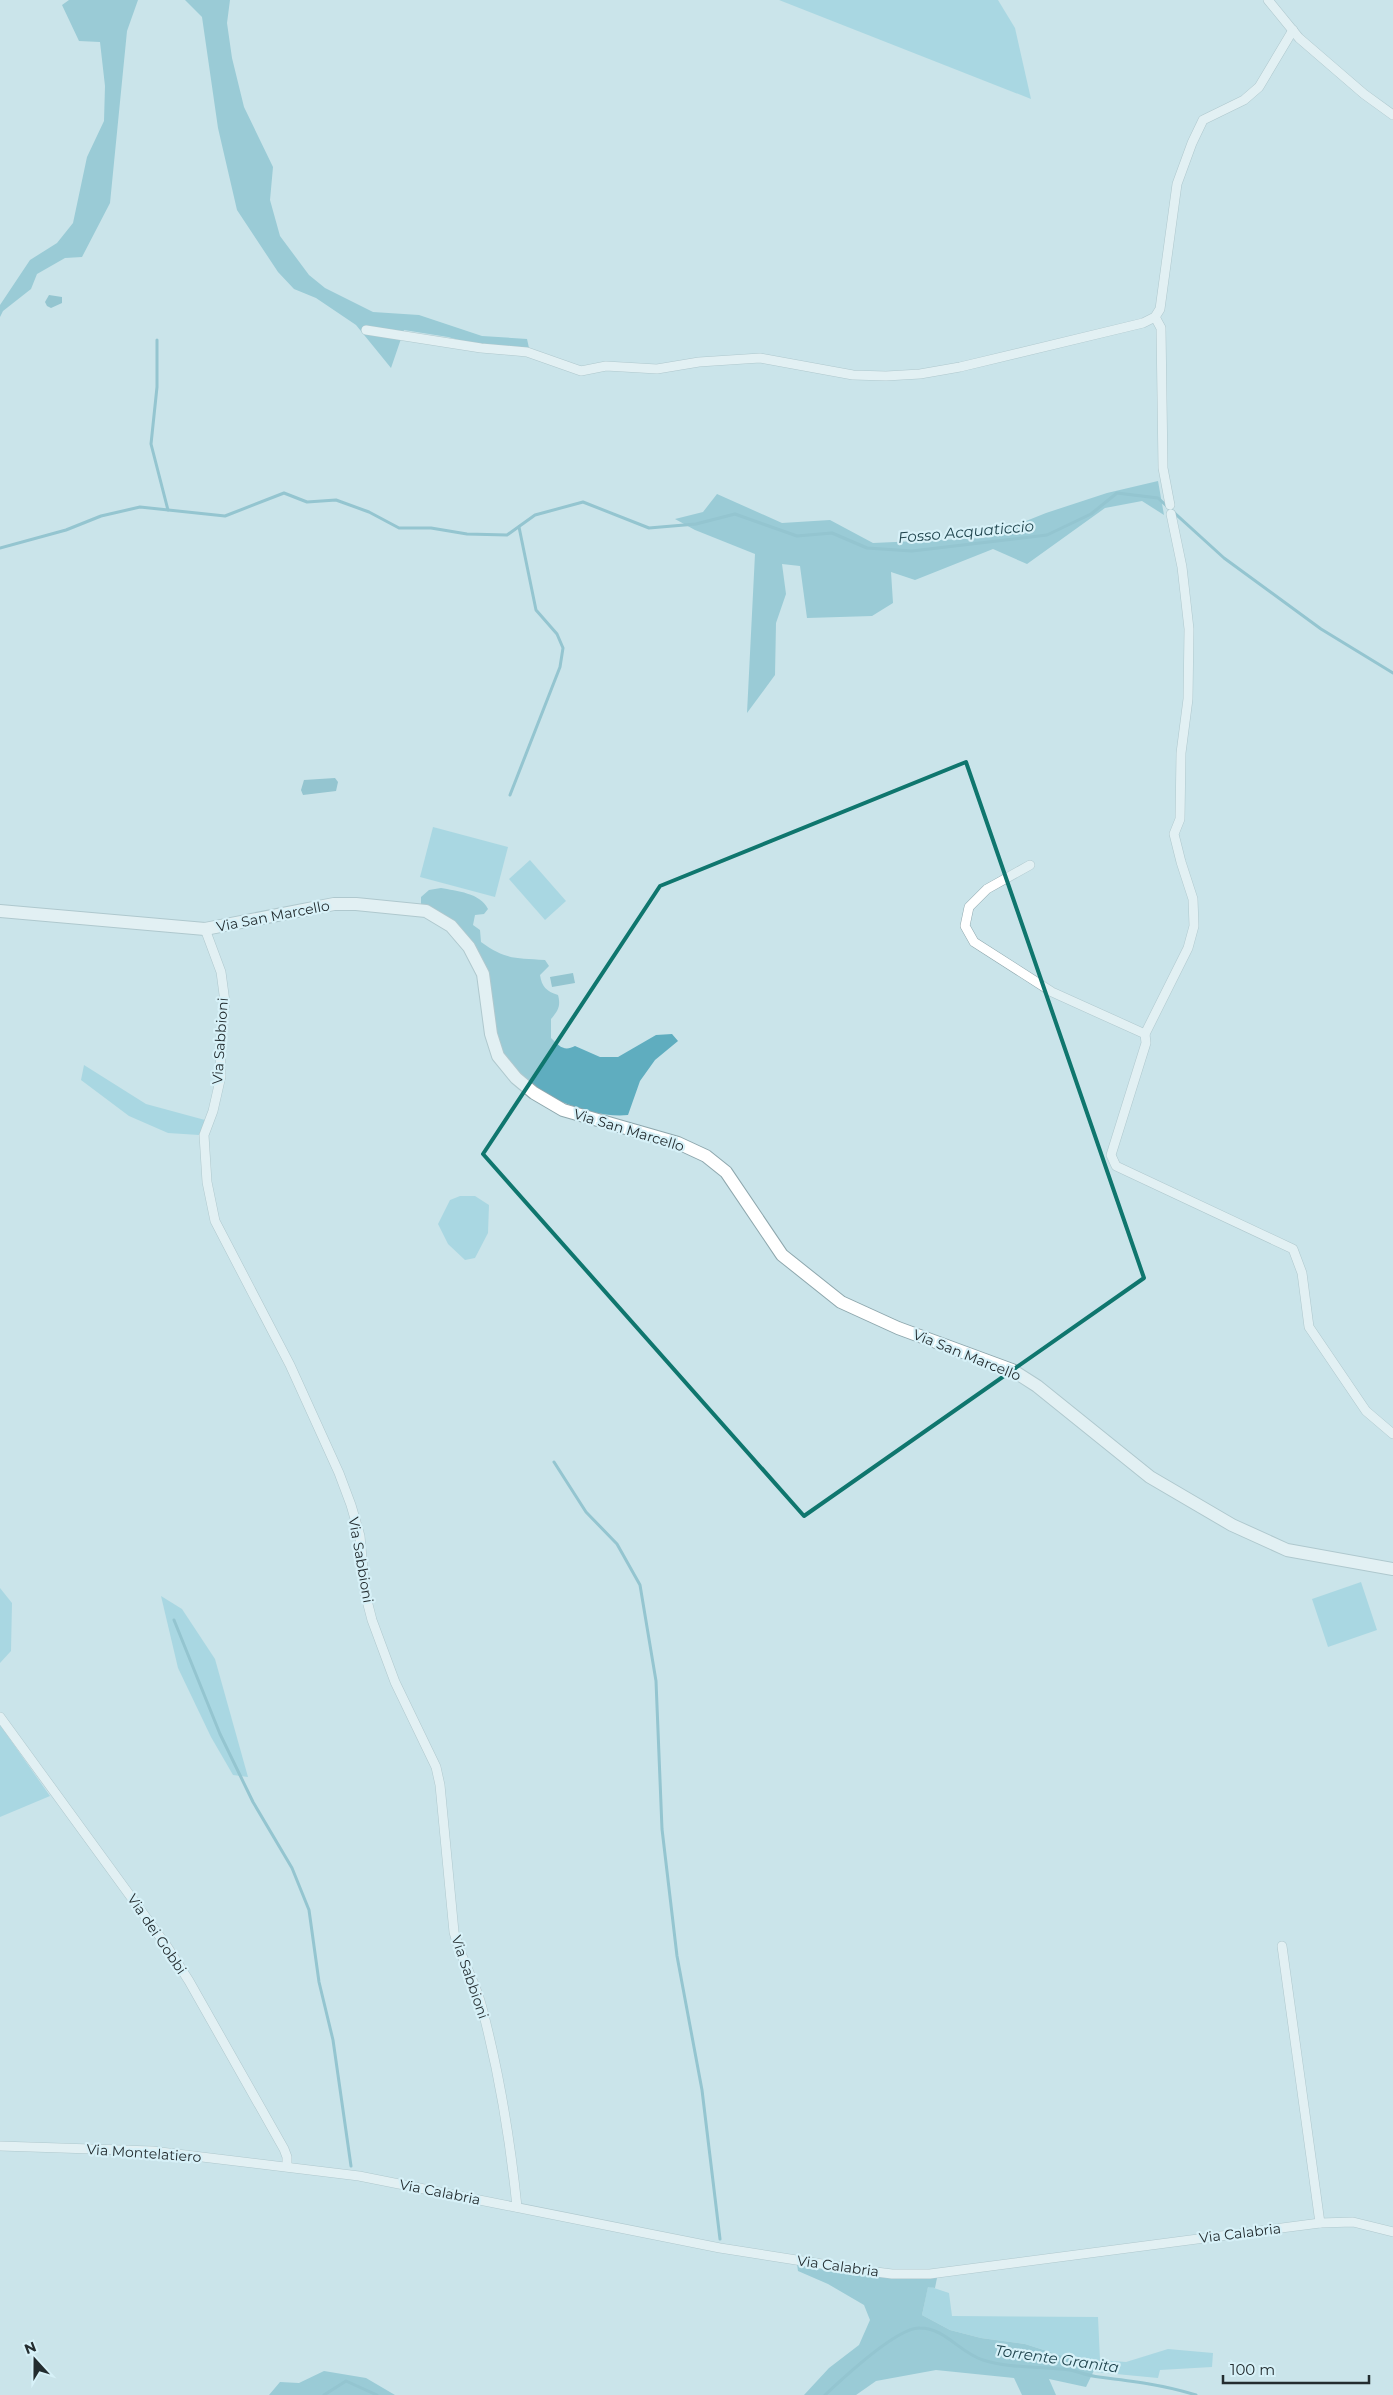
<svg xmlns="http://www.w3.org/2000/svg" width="1393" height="2395" viewBox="0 0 1393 2395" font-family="Montserrat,sans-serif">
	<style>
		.green { fill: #82c8d9 }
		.forest { fill: #5fadbf }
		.water { fill: #529fb1 }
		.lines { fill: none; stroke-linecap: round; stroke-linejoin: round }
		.stream { stroke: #529fb1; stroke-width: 3 }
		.minor-casing { stroke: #8ea7ad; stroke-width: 10 }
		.secondary-casing { stroke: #8ea7ad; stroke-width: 14 }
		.minor { stroke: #fff; stroke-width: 9 }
		.secondary { stroke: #fff; stroke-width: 12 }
		.marked { fill: none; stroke: #0f766e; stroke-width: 4; stroke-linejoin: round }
		.labels { text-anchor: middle; stroke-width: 4.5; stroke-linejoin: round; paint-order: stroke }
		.street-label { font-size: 14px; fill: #232c2f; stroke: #d7f1f8 }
		.water-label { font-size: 15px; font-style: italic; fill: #20454e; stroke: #d7f1f8 }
	</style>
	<rect width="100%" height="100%" fill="#cae4ea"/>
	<g class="green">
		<path d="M779,0H998L1015,28L1031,99Z"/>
		<path d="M433,827L508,847L495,897L420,877Z"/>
		<path d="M530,860L566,901L545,920L509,879Z"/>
		<path d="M84,1065L146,1104L205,1120L199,1135L168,1133L129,1116L81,1080Z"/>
		<path d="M460,1196H475L489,1205L488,1233L475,1258L465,1260L448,1244L438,1224L450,1200Z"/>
		<path d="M1361,1582L1377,1630L1328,1647L1312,1599Z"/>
		<path d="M0,1588L12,1603L11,1651L0,1663Z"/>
		<path d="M161,1596L182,1609L215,1659L248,1777L233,1775L211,1737L178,1668Z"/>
		<path d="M0,1725L50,1796L0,1817Z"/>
		<path d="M928,2286L949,2293L952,2316L1098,2317L1100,2360L1126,2362L1168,2349L1213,2353L1212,2367L1160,2370L1158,2378L1095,2372L1099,2360L1069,2358L1025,2344L981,2338L950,2330L922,2315Z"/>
	</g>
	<g class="forest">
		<path d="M69,0H138L127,31L110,203L82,257L65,258L37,274L31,289L3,311L0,317V305L30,260L57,243L73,223L87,157L104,121L105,86L100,42L79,41L62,5Z"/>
		<path d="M185,0H230L227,23L232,58L244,107L273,167L270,200L280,236L309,275L325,288L373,312L419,315L482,336L527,339L529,348L473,344L448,337L404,330L391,368L356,325L316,298L294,289L278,272L237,210L218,128L202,17Z"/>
		<path d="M1158,481L1164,515L1142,501L1105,508L1027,564L993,549L915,580L891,572L893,603L872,616L807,618L800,566L782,564L786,594L776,623L775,675L747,713L755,554L695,530L675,519L703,512L717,494L782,523L830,520L873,543L984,538L1046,513L1107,493Z"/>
		<path d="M441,888C456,891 481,893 488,909L484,914L475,915L473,925L480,930L481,942C506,960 515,958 545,960L549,966L540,975C542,987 546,991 558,995C561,1006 558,1011 551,1019V1038C559,1046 564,1052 575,1046L600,1057H618L656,1035L672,1034L678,1041L655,1060L640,1081L628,1115C587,1120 507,1085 496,1042C492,1025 493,991 487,977C484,971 477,965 472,960C459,943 445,926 431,910L421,904V897L429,890Z"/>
		<path d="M797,2264L853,2274L937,2278L935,2288L928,2287L922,2315L950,2330L981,2338L1025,2344L1069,2358L1099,2360L1086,2387L1049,2379L1056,2395H1022L1014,2378L936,2370L876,2381L856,2395H804L829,2368L859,2345L870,2320L864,2305L828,2284L798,2271Z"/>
		<path d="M324,2371L366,2378L395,2395H269L280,2382L299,2383Z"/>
	</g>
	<g class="water">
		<path d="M49,295L62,297V303L51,308L47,306L45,302Z"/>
		<path d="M335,778L338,782L336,791L303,795L301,790L304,780Z"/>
		<path d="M573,973L575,983L552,987L550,977Z"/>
	</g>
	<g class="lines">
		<g class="stream">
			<path d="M157,340V387L151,444L168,510"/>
			<path d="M0,548L66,530L101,516L140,507L225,516L284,493L307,502L336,500L369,512L399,528H431L467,534L507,535L535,515L583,502L649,528L696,524L735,514L797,536L832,533L867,548L912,551L1047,535L1091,514L1117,493L1158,498L1224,558L1321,629L1393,673"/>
			<path d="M510,795L560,667L563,648L557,634L536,610L519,527"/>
			<path d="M554,1462L586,1512L617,1544L640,1585L656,1681L662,1829L677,1956L702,2090L720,2239"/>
			<path d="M174,1620L220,1734L253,1802L292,1868L309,1910L319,1982L333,2040L351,2166"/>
			<path d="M324,2395L346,2381L377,2395"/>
			<path d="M825,2395C842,2379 898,2327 920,2328C945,2328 960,2353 983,2360C1011,2369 1041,2366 1070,2370C1079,2372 1089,2376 1099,2377C1132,2381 1164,2385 1196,2395"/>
		</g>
		<g class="minor-casing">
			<g id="minor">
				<path d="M1268,0L1299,38L1364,94L1393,115"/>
				<path d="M1155,317L1161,328L1163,468L1170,505"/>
				<path d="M366,330L481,348L527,352L581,371L606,366L657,369L699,362L760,358L853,375L886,376L920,374L960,367L1143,323L1155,317L1160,309L1177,184L1192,143L1203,120L1244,100L1259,87L1293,30"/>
				<path d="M1030,865L987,889L969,907L965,926L974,942L1052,992L1145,1034L1146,1043L1111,1155L1116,1166L1293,1249L1302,1273L1309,1327L1366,1411L1393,1434"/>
				<path d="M205,929L221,972L225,1002L220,1043L221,1076L213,1111L204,1135L207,1182L215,1221L290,1365L339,1473L351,1505L360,1536L365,1593L372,1620L395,1682L436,1767L440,1785L454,1932C460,1957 474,1979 481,2004C499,2071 510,2138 517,2207"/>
				<path d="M1145,1034L1188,948L1194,926L1193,899L1181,862L1174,834L1180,819L1181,753L1188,699L1189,629L1182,567L1171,514"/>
				<path d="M0,1717L166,1945L189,1981L284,2149L287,2157V2166"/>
				<path d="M1282,1946L1320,2223"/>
				<path d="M0,2146L152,2151L359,2176L720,2248L860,2270L892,2274H930L1320,2223L1353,2222L1393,2232"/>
			</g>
		</g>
		<g class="secondary-casing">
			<path id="secondary" d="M0,911L205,929L334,904H356L426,911L451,926L469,947L483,974L491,1034L498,1056L516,1078L534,1093L563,1110L678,1143L706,1156L726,1172L782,1255L841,1302L898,1328L1012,1370L1037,1386L1150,1477L1232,1525L1287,1550L1393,1569"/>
		</g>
		<use href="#minor" class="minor"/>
		<use href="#secondary" class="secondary"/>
	</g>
	<path d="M0 0H1393V2395H0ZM966,762L1144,1278L804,1516L483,1154L660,886Z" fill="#cae4ea" fill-opacity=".55" fill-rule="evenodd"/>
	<path class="marked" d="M966,762L1144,1278L804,1516L483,1154L660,886Z"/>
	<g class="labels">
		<g class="street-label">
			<text transform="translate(273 916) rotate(-11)" y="5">Via San Marcello</text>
			<text transform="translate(220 1041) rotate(-86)" y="5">Via Sabbioni</text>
			<text transform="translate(629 1130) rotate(17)" y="5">Via San Marcello</text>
			<text transform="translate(967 1355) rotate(22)" y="5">Via San Marcello</text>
			<text transform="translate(361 1560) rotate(80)" y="5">Via Sabbioni</text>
			<text transform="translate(157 1934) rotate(56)" y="5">Via dei Gobbi</text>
			<text transform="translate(470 1977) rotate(71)" y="5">Via Sabbioni</text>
			<text transform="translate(144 2153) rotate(4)" y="5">Via Montelatiero</text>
			<text transform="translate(440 2192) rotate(11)" y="5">Via Calabria</text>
			<text transform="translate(1240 2233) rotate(-7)" y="5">Via Calabria</text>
			<text transform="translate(838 2266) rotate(8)" y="5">Via Calabria</text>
		</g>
		<g class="water-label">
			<text transform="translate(966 532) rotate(-5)" y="5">Fosso Acquaticcio</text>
			<text transform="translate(1057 2359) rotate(8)" y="5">Torrente Granita</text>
		</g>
	</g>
	<g transform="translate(35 2360) rotate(339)" stroke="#d7f1f8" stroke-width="4" paint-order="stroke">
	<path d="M0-4L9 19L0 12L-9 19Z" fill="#232c2f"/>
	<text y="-8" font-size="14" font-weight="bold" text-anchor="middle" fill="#232c2f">N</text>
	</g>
	<path d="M1223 2375v8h146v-8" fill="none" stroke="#232c2f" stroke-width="2.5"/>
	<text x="1230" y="2375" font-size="15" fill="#232c2f" stroke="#d7f1f8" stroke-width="4" paint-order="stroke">100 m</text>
</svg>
